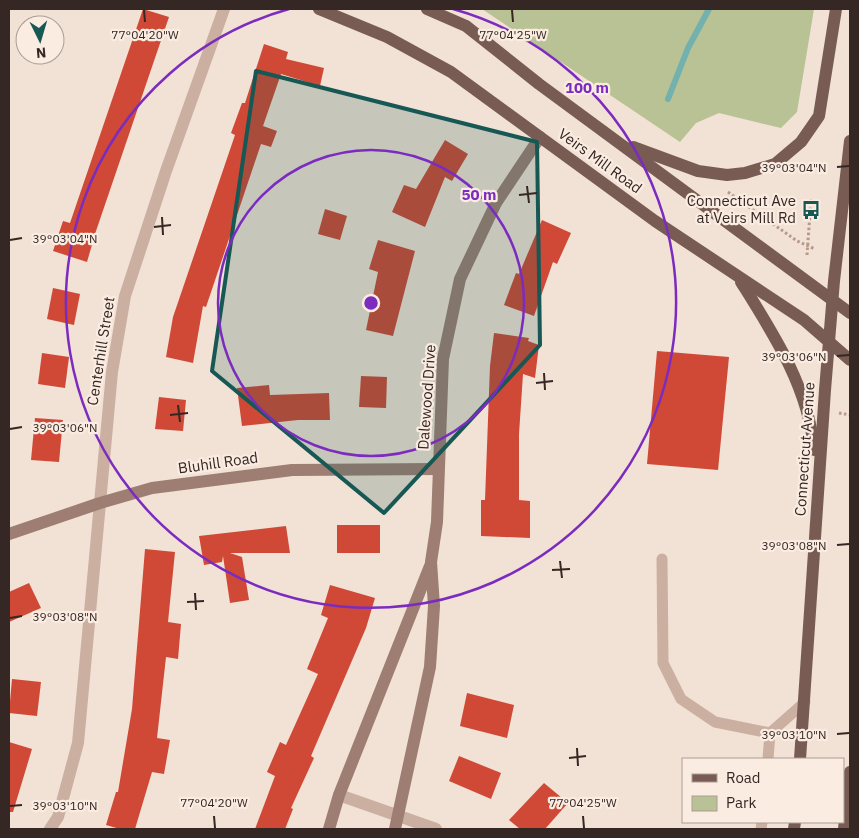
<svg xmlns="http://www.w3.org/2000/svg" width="859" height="838" viewBox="0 0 859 838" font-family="'IBM Plex Sans',sans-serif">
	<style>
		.green { fill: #b8c294 }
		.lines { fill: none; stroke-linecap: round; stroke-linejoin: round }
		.stream { stroke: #72b1ad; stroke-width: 6 }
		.building { fill: #cf4936 }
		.path { stroke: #b7998b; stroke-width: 3; stroke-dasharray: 2.5 2.5; stroke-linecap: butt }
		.lane { stroke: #cbafa0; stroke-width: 11 }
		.street { stroke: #cbafa0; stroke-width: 12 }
		.secondary { stroke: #9e7d72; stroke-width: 12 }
		.primary { stroke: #785c54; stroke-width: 12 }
		.marked { fill: #175855; fill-opacity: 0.2; stroke: #175855; stroke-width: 4; stroke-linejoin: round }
		.ticks { fill: none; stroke: #342724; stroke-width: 2 }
		.ring { fill: none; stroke: #7b2cbf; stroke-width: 2.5 }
		.labels { text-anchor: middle; stroke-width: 4.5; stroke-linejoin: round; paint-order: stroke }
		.street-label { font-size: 15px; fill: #342724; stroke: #faece1 }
		.poi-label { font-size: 15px; fill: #342724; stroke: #faece1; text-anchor: end }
		.ticks-label { font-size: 12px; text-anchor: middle; fill: #342724; stroke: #faece1; stroke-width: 4.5; stroke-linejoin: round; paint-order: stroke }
		.centre { fill: #7b2cbf; stroke: #faece1; stroke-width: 2.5 }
		.ring-label { font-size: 15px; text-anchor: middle; font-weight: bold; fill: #7b2cbf; stroke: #faece1; stroke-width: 4.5; stroke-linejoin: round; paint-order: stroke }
	</style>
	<rect width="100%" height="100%" fill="#f2e1d5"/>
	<path class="green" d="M482,9H814L797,112L781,128L719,113L696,123L680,142Z"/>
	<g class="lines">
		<path class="stream" d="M668,99L688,48L709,9"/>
	</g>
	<g class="building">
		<path d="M143,9L169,17L96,231L87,262L53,251L63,221L70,223Z"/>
		<path d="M264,44L288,52L286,59L324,68L320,86L281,74L263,126L277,131L271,147L261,144L206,307L203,306L193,363L166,357L173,317L235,135L231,133L242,103H245Z"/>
		<path d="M445,140L468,154L452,181L445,177L425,227L392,212L404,185L416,189Z"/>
		<path d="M325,209L347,216L340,240L318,234Z"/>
		<path d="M542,220L571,233L557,264L553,262L534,316L504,305L516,273L519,274Z"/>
		<path d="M378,240L415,251L393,336L366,330L378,272L369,269Z"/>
		<path d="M53,288L80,294L74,325L47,319Z"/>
		<path d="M494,333L529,338L528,341L539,345L535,378L523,374L519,434V500L530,501V538L481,536V500H485L490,366Z"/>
		<path d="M657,351L729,357L718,470L647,464Z"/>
		<path d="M42,353L69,357L65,388L38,384Z"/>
		<path d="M361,376L387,377L386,408L359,407Z"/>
		<path d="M269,385L270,395L329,393L330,420H298L242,426L237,388Z"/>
		<path d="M159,397L186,400L183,431L155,429Z"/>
		<path d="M35,418L63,420L59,462L31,460Z"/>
		<rect x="337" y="525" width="43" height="28"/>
		<path d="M286,526L290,553H230L242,557L249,600L230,603L223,556L222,562L204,565L199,536Z"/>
		<path d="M145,549L175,552L168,622L181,624L178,659L166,657L157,738L170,740L164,774L152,772L135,829H120L106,825L116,792H118L132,709Z"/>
		<path d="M29,583L41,608L9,622V592Z"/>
		<path d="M330,585L375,598L366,628L311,756L314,758L291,808L293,809L285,829H255L275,776L267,772L280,742L286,745L318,674L307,669L328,618L321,615Z"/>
		<path d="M12,679L41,682L37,716L9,713Z"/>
		<path d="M467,693L514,705L507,738L460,726Z"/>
		<path d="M9,742L32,749L13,812H9Z"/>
		<path d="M459,756L501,773L491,799L449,781Z"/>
		<path d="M544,783L568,803L545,829H520L509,820Z"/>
	</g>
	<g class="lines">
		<g class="path">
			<path d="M728,192L797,241L815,249"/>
			<path d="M807,255L811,199"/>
			<path d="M839,413L850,415"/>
		</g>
		<g class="lane">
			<path d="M662,559L663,663L681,699L715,722L770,733"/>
			<path d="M768,759L770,733L805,702"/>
			<path d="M761,829L762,822"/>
		</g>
		<g class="street">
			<path d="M339,795L436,829"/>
			<path d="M50,829L58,817L78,743L112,372L125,296L166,171L224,9"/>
		</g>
		<g class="secondary">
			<path d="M9,534L100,503L152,488L292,470L438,469"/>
			<path d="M329,829L339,795L430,566"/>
			<path d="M395,829L430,667L434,606L431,562L437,522L443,359L460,279L496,203L540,137"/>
		</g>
		<g class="primary">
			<path d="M319,9L387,37L451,72L655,221L804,320L850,360"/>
			<path d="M427,9L466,26L539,84L850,313"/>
			<path d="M633,147L698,171L727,175L745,173L775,164L801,142L819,116L836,9"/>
			<path d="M741,282C773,333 809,388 814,450"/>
			<path d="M800,759L825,390L834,281L850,141"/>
			<path d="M794,829L795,822"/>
			<path d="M844,829L850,772"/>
		</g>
	</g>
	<path class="marked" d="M256,71L537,142L540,345L384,513L212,371Z"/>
	<path class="ticks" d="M144,10L145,22M512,10L513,22M837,167L849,166M527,186L529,203M519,195L537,193M162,217L163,235M154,227L171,225M10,240L22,238M837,356L849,355M544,373L545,390M536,383L553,381M178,405L180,422M170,415L188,413M10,429L22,427M837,545L849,544M560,561L562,578M552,570L570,569M195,593L196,610M187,602L204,601M10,618L22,616M837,734L849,733M577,748L578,766M569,758L586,756M10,806L22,805M214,816L215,828M583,816L584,828"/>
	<g class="ring">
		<circle cx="371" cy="303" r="153"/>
		<path d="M453 9A305 305 0 1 1 289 9"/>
	</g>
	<defs>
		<g id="bus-bare" transform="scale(1.5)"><path d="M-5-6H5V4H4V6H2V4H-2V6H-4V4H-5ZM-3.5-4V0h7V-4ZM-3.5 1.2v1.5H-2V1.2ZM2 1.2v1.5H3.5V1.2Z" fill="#175855" stroke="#faece1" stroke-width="2.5" paint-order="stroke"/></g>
	</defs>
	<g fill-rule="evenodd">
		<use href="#bus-bare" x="811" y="210"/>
	</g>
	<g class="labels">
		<g class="street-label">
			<text transform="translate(600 161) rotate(36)" y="5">Veirs Mill Road</text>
			<text transform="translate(101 351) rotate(-81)" y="5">Centerhill Street</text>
			<text transform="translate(427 397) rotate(-86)" y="5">Dalewood Drive</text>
			<text transform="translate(805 449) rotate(-86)" y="5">Connecticut Avenue</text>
			<text transform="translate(218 463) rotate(-8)" y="5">Bluhill Road</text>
		</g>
		<g class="poi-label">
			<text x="796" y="206">Connecticut Ave<tspan x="796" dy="17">at Veirs Mill Rd</tspan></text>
		</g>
	</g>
	<g class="ticks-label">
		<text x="145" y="39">77°04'20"W</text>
		<text x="513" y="39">77°04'25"W</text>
		<text x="794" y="172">39°03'04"N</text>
		<text x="65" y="243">39°03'04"N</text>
		<text x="794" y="361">39°03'06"N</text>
		<text x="65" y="432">39°03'06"N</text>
		<text x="794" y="550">39°03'08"N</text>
		<text x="65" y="621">39°03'08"N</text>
		<text x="794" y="739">39°03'10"N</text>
		<text x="214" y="807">77°04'20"W</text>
		<text x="583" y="807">77°04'25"W</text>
		<text x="65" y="810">39°03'10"N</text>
	</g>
	<circle cx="371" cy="303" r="8" class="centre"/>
	<g class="ring-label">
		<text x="587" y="93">100 m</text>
		<text x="479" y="200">50 m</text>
	</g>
	<rect width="859" height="838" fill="none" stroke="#342724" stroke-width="20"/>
	<rect x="682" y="758" width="162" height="65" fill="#faece1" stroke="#ab9d95"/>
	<rect x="692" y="774" width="25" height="8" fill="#785c54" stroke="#ab9d95"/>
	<text x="726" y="783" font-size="15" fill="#342724">Road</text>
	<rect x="692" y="796" width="25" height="15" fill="#b8c294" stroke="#ab9d95"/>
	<text x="726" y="808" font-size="15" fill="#342724">Park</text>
	<g transform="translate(40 40) rotate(175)"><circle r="24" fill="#faece1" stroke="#ab9d95"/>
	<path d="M0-4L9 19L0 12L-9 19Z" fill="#175855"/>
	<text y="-8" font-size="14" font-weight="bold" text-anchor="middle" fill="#342724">N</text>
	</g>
</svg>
